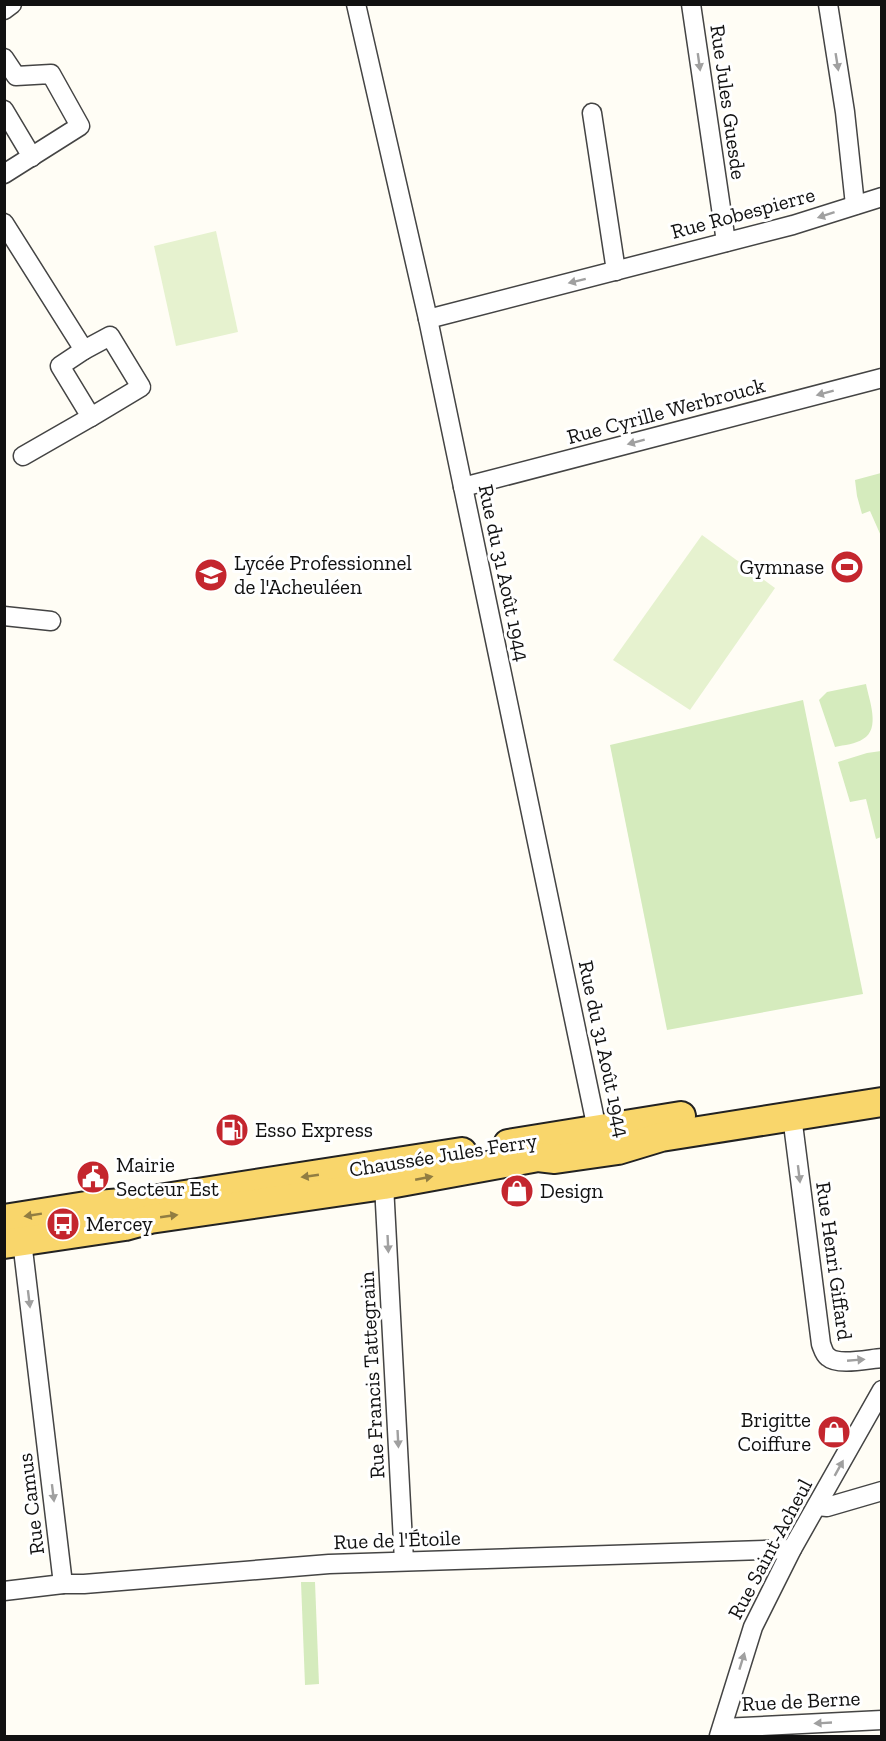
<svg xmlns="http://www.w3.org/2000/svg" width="886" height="1741" viewBox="0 0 886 1741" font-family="'Zilla Slab',serif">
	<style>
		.green { fill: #d5ebbd }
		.pitch { fill: #e6f2cf }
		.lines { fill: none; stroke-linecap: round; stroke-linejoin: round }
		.street-casing { stroke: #444; stroke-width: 21 }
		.primary-casing { stroke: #222; stroke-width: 32 }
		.street { stroke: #fff; stroke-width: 18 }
		.primary { stroke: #f9d66b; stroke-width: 28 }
		.oneway { fill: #a0a0a0 }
		.oneway2 { fill: #917d42 }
		.labels { text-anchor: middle; stroke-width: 6; stroke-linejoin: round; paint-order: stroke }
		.street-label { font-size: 21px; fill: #111; stroke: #fff }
		.poi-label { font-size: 21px; fill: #111; stroke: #fff; text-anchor: start }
	</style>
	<rect width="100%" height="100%" fill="#fffdf5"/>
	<g class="green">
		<path d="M881,473H882L881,536L870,511L862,514L857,496L855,480Z"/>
		<path d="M866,684C869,700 881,729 863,739C856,744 844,745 835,747L819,700L827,692Z"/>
		<path d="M803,700L863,994L667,1030L610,745Z"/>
		<path d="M881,751V837L876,839L866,799L850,802L838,762L867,753Z"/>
		<path d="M301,1582H315L319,1684L305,1685Z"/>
	</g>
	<g class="pitch">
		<path d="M216,231L238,332L176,346L154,246Z"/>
		<path d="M702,535L775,588L690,710L613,660Z"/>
	</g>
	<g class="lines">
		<g class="street-casing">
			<g id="street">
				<path d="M356,4L428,319L599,1139"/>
				<path d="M691,4L726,242"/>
				<path d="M828,4L845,112L855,205"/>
				<path d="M4,10L12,4"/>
				<path d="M4,58L16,76L51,74L80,126L4,174"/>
				<path d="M4,110L32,157"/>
				<path d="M592,113L616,271"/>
				<path d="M4,223L84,350L60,366L91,417L23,456"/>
				<path d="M428,319L793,225L882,197"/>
				<path d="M84,350L110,336L141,387L91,417"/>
				<path d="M463,487L882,378"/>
				<path d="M4,616L51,621"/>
				<path d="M792,1116L821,1344C823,1349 824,1354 828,1357C838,1366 868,1359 882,1358"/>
				<path d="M384,1185L404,1561"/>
				<path d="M22,1241L63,1584"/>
				<path d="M817,1506L827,1507L882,1491"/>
				<path d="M4,1591L63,1584H84L329,1564L792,1549"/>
				<path d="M722,1728L882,1720"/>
				<path d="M719,1736L753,1627L792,1549L882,1390"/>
			</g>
		</g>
		<g class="primary-casing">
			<g id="primary">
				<path d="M508,1144L681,1116"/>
				<path d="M4,1219L86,1206L146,1201L462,1152"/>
				<path d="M4,1244L125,1226L150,1219L384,1185L538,1157L555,1159L618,1150L661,1137L882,1102"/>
			</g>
		</g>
		<use href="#street" class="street"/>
		<use href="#primary" class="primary"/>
	</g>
	<defs><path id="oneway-solid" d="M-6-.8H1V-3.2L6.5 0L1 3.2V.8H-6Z" transform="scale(1.5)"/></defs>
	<g class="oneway">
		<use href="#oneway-solid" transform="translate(699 62) rotate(82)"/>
		<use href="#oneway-solid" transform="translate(837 62) rotate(81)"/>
		<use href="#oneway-solid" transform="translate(826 215) rotate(162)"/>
		<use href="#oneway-solid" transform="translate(577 281) rotate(166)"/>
		<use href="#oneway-solid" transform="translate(825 393) rotate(165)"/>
		<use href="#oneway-solid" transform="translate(636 442) rotate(165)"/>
		<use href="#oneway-solid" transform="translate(799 1174) rotate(83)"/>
		<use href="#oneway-solid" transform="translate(388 1244) rotate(87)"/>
		<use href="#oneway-solid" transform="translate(29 1299) rotate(83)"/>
		<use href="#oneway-solid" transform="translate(856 1360) rotate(-5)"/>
		<use href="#oneway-solid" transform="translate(398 1439) rotate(87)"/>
		<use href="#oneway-solid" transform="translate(839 1468) rotate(-61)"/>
		<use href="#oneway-solid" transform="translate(53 1493) rotate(83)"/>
		<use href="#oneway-solid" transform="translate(742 1661) rotate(-73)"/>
		<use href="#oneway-solid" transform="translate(823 1723) rotate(177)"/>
	</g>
	<g class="oneway2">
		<use href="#oneway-solid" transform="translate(310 1176) rotate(172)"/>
		<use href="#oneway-solid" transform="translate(424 1178) rotate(-11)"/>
		<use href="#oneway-solid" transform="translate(33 1215) rotate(171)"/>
		<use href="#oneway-solid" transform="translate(169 1216) rotate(-8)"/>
	</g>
	<defs>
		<g id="stadium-disc" transform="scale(1.725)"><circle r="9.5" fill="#c4262e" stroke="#fff"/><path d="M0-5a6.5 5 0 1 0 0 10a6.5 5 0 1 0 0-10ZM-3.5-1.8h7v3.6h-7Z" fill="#fff"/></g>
		<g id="school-disc" transform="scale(1.725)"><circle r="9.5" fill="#c4262e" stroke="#fff"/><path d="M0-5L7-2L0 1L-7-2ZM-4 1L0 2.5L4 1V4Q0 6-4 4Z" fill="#fff"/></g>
		<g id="fuel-disc" transform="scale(1.725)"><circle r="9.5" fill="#c4262e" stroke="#fff"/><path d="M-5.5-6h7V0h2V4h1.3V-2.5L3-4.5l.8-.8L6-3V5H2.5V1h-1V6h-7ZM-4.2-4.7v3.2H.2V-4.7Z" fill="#fff"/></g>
		<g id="civic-disc" transform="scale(1.725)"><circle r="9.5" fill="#c4262e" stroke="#fff"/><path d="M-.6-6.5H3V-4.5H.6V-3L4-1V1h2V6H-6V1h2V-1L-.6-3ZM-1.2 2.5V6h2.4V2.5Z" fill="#fff"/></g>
		<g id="shop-disc" transform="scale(1.725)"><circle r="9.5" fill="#c4262e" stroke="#fff"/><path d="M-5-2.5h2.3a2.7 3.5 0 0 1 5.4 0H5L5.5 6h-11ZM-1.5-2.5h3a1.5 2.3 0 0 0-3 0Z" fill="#fff"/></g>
		<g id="bus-disc" transform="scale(1.725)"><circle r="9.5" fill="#c4262e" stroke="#fff"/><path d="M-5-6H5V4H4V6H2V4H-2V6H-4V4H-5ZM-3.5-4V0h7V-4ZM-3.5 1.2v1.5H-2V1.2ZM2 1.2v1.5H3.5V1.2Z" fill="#fff"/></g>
	</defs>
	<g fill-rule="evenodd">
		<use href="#stadium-disc" x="847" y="567"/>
		<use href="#school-disc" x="211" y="575"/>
		<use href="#fuel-disc" x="232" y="1130"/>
		<use href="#civic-disc" x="93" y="1177"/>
		<use href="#shop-disc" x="517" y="1191"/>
		<use href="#bus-disc" x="63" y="1224"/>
		<use href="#shop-disc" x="834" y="1432"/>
	</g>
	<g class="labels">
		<g class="street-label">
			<text transform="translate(728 102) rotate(82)" y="7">Rue Jules Guesde</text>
			<text transform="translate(743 213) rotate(-15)" y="7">Rue Robespierre</text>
			<text transform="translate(666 411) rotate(-15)" y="7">Rue Cyrille Werbrouck</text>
			<text transform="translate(504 573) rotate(78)" y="7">Rue du 31 Août 1944</text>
			<text transform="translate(604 1049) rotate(78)" y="7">Rue du 31 Août 1944</text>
			<text transform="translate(443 1155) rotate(-9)" y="7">Chaussée Jules Ferry</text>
			<text transform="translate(834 1261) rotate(82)" y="7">Rue Henri Giffard</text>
			<text transform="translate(372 1375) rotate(-93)" y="7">Rue Francis Tattegrain</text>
			<text transform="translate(31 1504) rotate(-97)" y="7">Rue Camus</text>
			<text transform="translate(397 1540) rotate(-2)" y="7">Rue de l'Étoile</text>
			<text transform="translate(770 1549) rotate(-62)" y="7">Rue Saint-Acheul</text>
			<text transform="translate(801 1701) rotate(-3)" y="7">Rue de Berne</text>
		</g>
		<g class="poi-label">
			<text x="234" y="570">Lycée Professionnel<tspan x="234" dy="24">de l'Acheuléen</tspan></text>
			<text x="824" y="574" text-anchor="end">Gymnase</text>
			<text x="255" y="1137">Esso Express</text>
			<text x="116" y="1172">Mairie<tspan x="116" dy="24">Secteur Est</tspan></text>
			<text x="540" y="1198">Design</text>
			<text x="86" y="1231">Mercey</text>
			<text x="811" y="1427" text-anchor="end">Brigitte<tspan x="811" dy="24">Coiffure</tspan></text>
		</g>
	</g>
	<rect width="886" height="1741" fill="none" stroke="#111111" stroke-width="12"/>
</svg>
